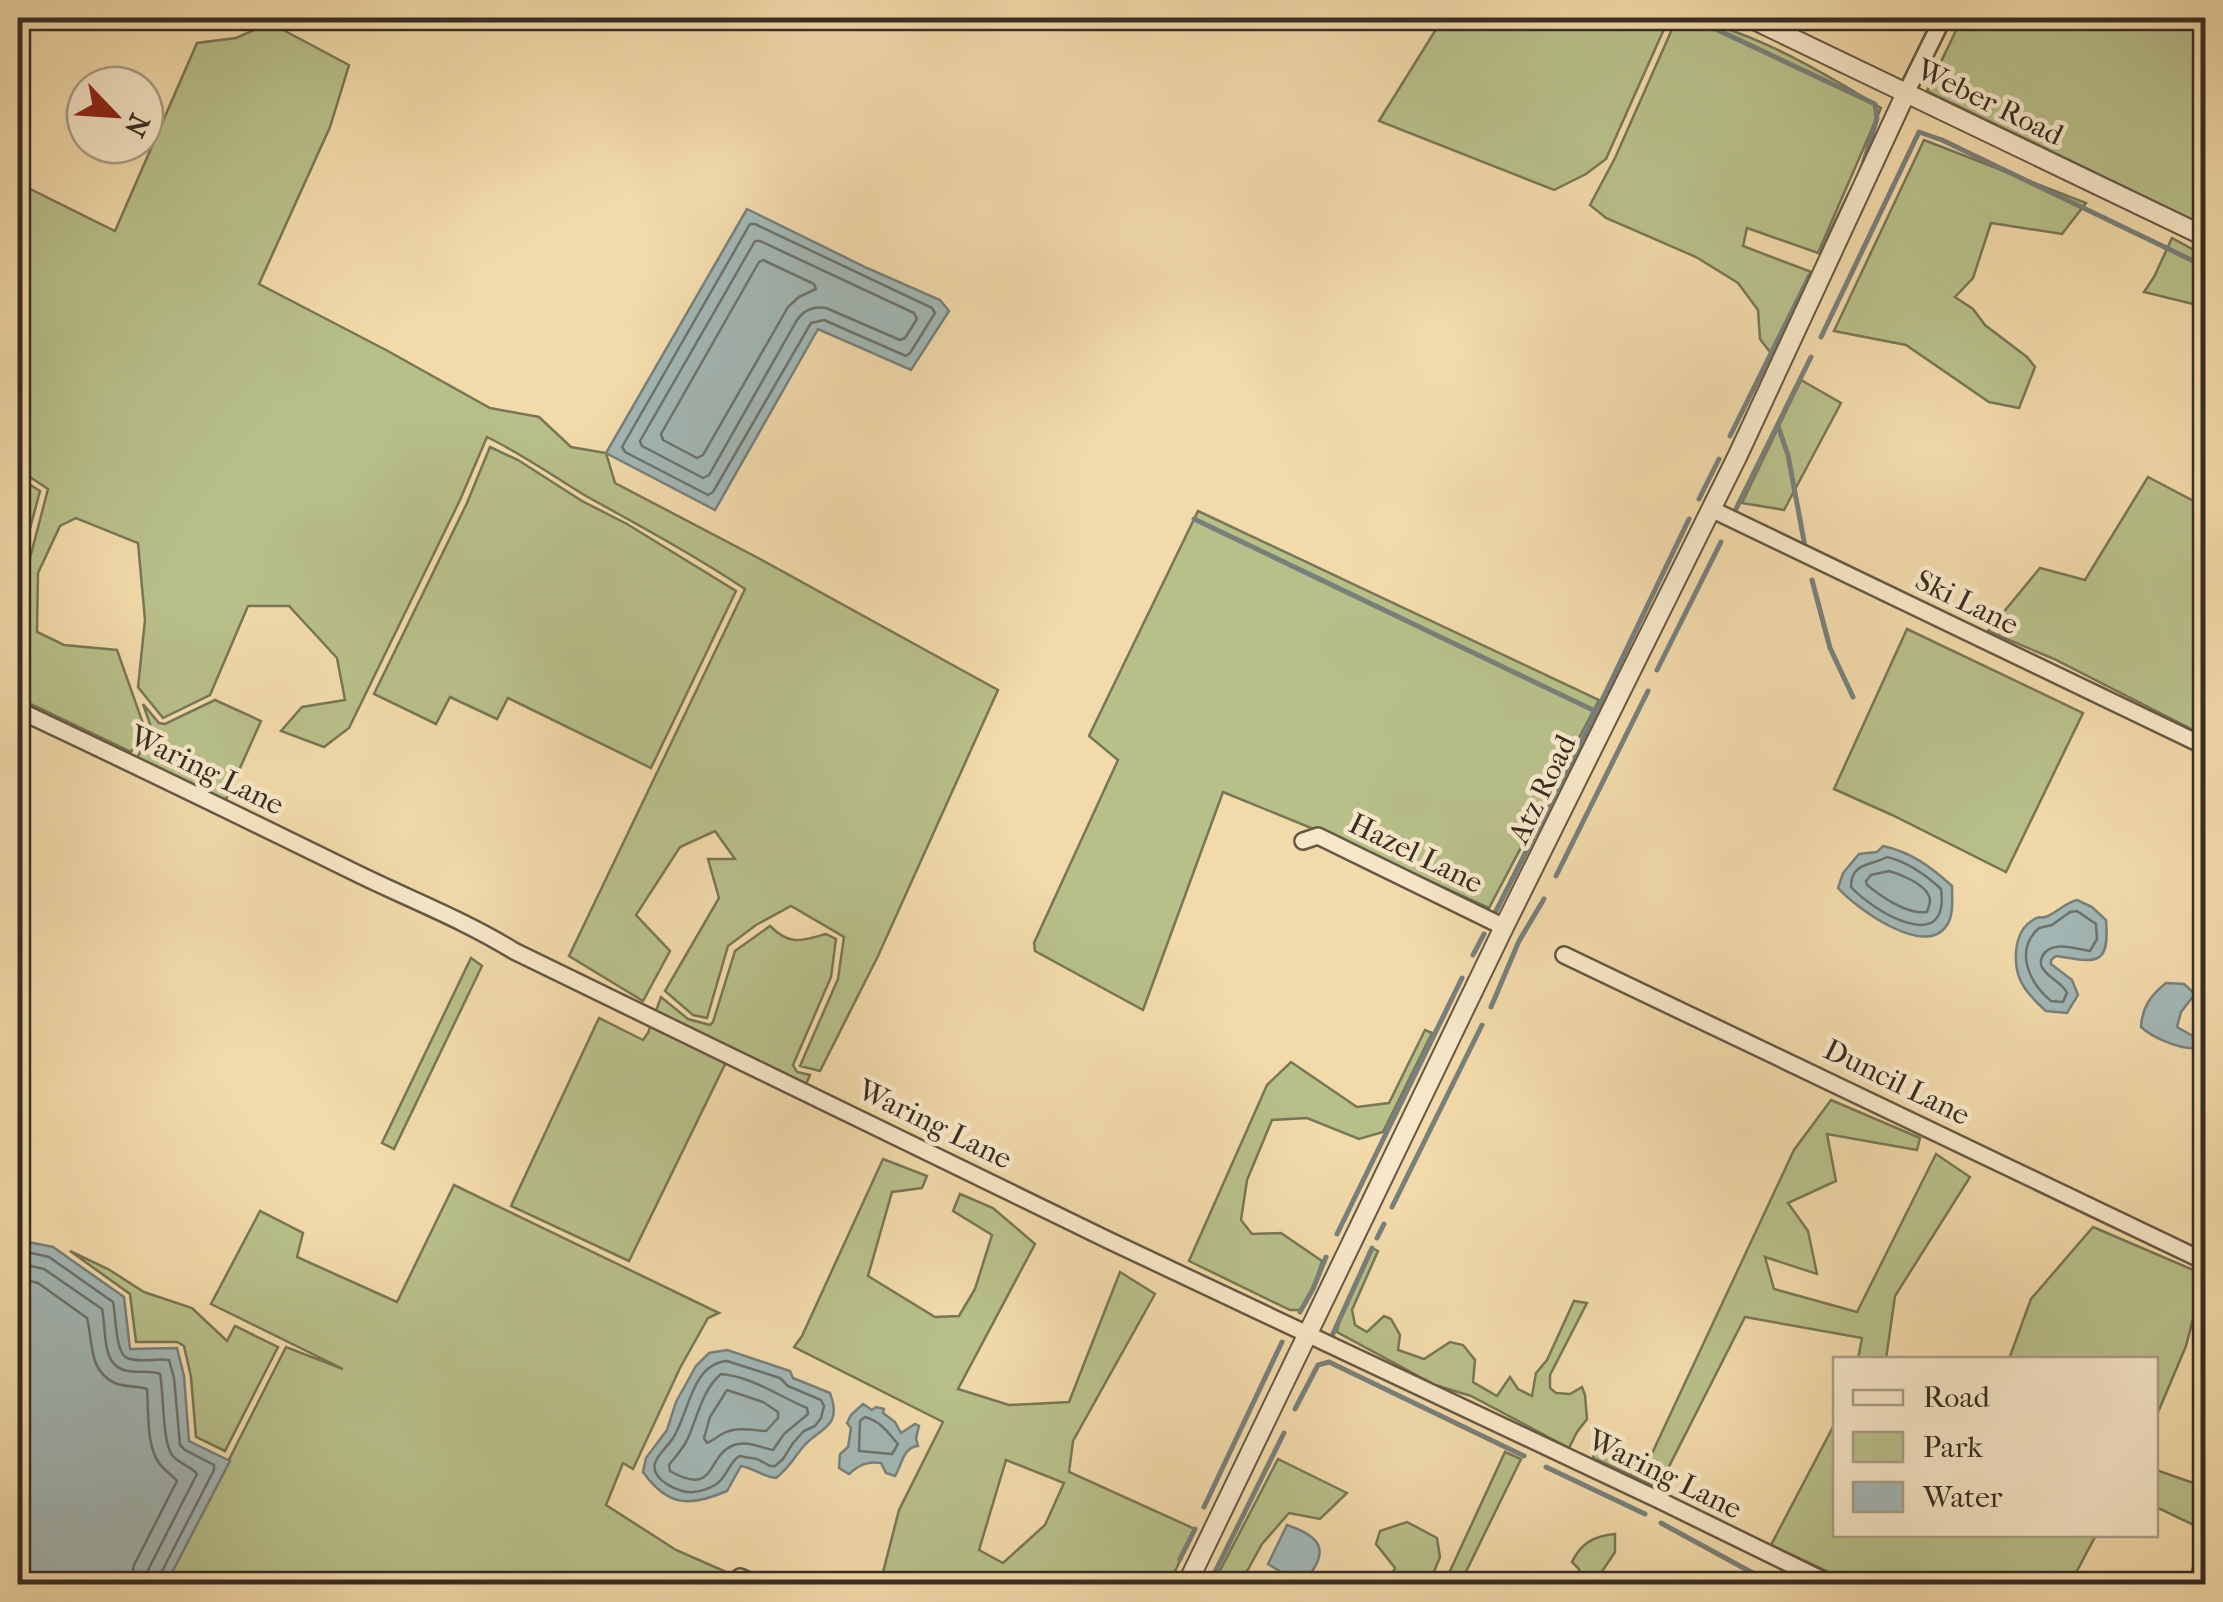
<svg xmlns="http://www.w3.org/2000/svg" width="2223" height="1602" viewBox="0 0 2223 1602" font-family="'IM FELL French Canon',serif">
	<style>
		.green { fill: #b8c08a; stroke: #787656; stroke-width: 2.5; fill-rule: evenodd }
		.water { fill: #a2b7b5; stroke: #78807b; stroke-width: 2.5 }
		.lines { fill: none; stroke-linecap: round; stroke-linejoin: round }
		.shore { stroke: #6d726c; stroke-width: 2.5 }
		.stream { stroke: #78807b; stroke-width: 5 }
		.minor-casing { stroke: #665845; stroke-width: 20 }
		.tertiary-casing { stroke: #665845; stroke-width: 22 }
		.minor { stroke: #f7e7c8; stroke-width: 15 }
		.tertiary { stroke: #f7e7c8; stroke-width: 18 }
		.labels { text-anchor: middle; stroke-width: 9; stroke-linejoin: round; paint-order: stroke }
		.street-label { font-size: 30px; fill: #382d23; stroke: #f7e7c8 }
	</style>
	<rect width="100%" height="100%" fill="#f2daaa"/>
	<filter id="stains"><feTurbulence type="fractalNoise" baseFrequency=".002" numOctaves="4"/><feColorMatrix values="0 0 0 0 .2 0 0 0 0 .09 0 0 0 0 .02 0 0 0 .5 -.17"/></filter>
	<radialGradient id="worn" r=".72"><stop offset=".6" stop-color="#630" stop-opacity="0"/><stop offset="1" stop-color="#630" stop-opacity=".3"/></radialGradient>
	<g class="green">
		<path d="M1443,18H1669L1606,159L1586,174L1554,190L1379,121Z"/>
		<path d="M1677,18C1739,22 1828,75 1881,108L1818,253L1747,228L1743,246L1822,276L1780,365L1760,339L1758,310L1738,283L1696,257L1606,218L1590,205L1615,158Z"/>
		<path d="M1962,18H2205V226L1927,91Z"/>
		<path d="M270,23L349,65L330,127L259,284L386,350L490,408L539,417L571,447L606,453L615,483L762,560L998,690L878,956L820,1071L800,1066L838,979L844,937L791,906L756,925L728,946L707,1018L693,1015L665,991L719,898L708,859H735L715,831L680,847L636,915L670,951L643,1001L569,956L745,589C694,555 640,526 586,496C553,476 522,454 487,437L460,500L349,728L324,747L281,731L302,707L345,700L337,658L289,606H248L210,695L163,718L138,687L145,620L138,543L76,518L60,526L38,573L37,632L64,645L117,650L145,729L131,752L18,698V604L48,489L18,469V183L115,231L197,43L236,38Z"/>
		<path d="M1924,140L2086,203L2062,234L1991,223L1973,278L1955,297L1973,309L1985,325L2027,357L2035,367L2019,408L1989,402L1906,345L1834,331Z"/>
		<path d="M2172,238L2205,256V307L2144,292L2154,277Z"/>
		<path d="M1801,380L1841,403L1784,510L1742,503Z"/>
		<path d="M490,447L518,460L582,501L627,524L736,591L651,768L508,698L497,719L450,697L436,724L374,694L467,503Z"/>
		<path d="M18,477L40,491L18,574Z"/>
		<path d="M2148,477L2205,507V736L2054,659L1988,631L2040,568L2085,580Z"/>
		<path d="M1198,511L1599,700L1489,908L1316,830L1223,792L1143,1010L1035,951L1034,943L1118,760L1089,736Z"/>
		<path d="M1907,629L2083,713L2006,872L1892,815L1834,789Z"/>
		<path d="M215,700L261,721L224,804L134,759L138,756L152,730L143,704L159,723L165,724Z"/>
		<path d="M770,926C790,946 801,941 826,934L836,939L831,977L793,1065L797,1072L810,1075L806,1084L732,1050L629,1261L511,1206L599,1018L643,1040L648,1033L661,997L688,1019L710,1025L713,1022L735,951Z"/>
		<path d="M471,958L482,966L394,1149L382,1143Z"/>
		<path d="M1425,1030L1432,1033L1383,1132L1359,1139L1307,1118L1272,1120L1247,1180L1241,1220L1252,1234L1281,1233L1322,1261L1313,1289L1301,1310H1290L1189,1261L1267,1085L1291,1062L1357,1107L1389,1103Z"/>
		<path d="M1831,1100L1920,1138L1917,1150L1827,1134L1836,1181L1788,1203L1808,1231L1817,1274L1765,1257L1774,1289L1857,1312L1936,1154L1970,1177L1895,1296L1886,1359H1858L1862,1338L1745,1317L1658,1488L1593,1458L1597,1444L1648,1462L1794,1150Z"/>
		<path d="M883,1159L927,1176L922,1188L892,1192L868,1276L935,1317L959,1316L975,1289L992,1235L953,1211L960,1194L993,1208L1035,1244L958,1389L1009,1405L1069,1402L1120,1272L1155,1294L1073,1441L1069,1472L1195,1529L1169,1584H880L899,1510L943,1422L794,1347L802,1336ZM1006,1460L1064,1483L1045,1525L1003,1563L979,1550Z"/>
		<path d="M454,1185L719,1313L708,1318L680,1368L633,1469L623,1463L606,1505L676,1550L733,1575L729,1584H166L286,1347L343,1369L211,1304L260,1211L303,1233L297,1257L397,1302Z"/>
		<path d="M2093,1227L2205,1275V1288L2202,1284L2186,1346L2156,1417V1360L2009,1359L2031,1299Z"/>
		<path d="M1372,1248L1378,1251L1352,1310L1355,1325L1367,1332L1384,1316L1391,1319L1400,1335L1398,1350L1424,1359L1450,1342L1463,1345L1475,1360L1473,1382L1497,1396L1510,1377L1518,1389L1532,1396L1536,1373L1547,1360L1574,1301L1587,1303L1550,1375V1388L1556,1393L1570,1394L1582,1387L1585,1395L1587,1419L1577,1432L1569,1448L1471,1396L1435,1385L1337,1332L1340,1318Z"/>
		<path d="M70,1251L108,1269L144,1292L192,1308L227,1341L235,1326L278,1347L225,1451L196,1437L191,1377L184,1346L177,1342H136L130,1294Z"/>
		<path d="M1835,1423L1836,1534L2096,1535L2070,1584H1854L1771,1545Z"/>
		<path d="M1505,1452L1521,1459L1460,1584H1444Z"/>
		<path d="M1278,1459L1347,1493L1320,1519L1289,1513L1262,1544L1240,1584H1213Z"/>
		<path d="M2156,1470L2205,1487V1584H2189L2202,1529L2156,1507Z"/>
		<path d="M1407,1522L1437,1538L1440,1557L1429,1584L1388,1583L1395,1568L1376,1544L1380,1531Z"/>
		<path d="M1615,1534V1552L1599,1576L1597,1584H1579V1569L1572,1562C1581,1543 1594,1536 1615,1534Z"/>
	</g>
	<g class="water">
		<path d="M747,209L867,268L940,300L949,311L911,370L818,329L715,510L606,453Z"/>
		<path d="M1883,846C1911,852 1931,867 1952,886C1952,897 1954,915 1947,925C1925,959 1856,908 1838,888L1843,873L1859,854L1877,852Z"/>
		<path d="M2077,900L2092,907L2106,920C2110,968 2095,962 2056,956L2051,960V964L2072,980L2078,995L2067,1013L2046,1011C2038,1004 2030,996 2024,987C2012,969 2012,932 2033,920C2042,914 2038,920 2048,916C2059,911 2065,903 2077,900Z"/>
		<path d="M2166,983L2184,984L2195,994L2181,1012L2177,1027L2198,1039L2197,1048C2181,1050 2153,1038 2141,1027C2142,1007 2151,995 2166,983Z"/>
		<path d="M18,1240L53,1247L124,1297L130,1349L177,1348L184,1376L189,1441L230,1461L166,1584H37L18,1563Z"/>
		<path d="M727,1350L790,1371L793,1378L830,1393C843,1428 820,1427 803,1447C792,1460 791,1466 776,1478C763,1477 754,1468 741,1466L727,1491C690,1507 668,1507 643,1472L646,1458L667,1430L676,1402L696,1366L709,1353Z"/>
		<path d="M863,1404L872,1410L876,1407L884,1409L883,1413L895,1422L901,1433L915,1424L919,1426L916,1438L918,1446C903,1447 902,1465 895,1476L886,1473L881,1463C867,1461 859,1465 849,1474L839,1468L840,1454L848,1447L851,1428L847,1423L851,1415Z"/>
		<path d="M1287,1525C1320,1536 1331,1550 1306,1579L1291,1578L1268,1564Z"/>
	</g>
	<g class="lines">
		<g class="shore">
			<path d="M750,224H755L932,308L935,313L910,353L906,356L824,320L811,323L713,492L708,495L625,452L622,447Z"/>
			<path d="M755,241H760L914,313L917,319L905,338L900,340L826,308C813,306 804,310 797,320L709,475L703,478L642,446L640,441Z"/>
			<path d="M763,260L814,284L816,289L799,297L788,307L703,455L697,458L663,440L661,434L759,262Z"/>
			<path d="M1887,857C1908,862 1926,875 1941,889C1950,957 1874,912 1851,887C1851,862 1871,866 1887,857Z"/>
			<path d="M1889,871C1900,874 1922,883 1928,894C1932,901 1929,905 1927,912C1907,915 1882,897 1867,885L1866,881L1871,875Z"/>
			<path d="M2077,911L2096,924L2097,939L2090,951C2077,949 2052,940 2043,955C2040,960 2040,966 2044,970C2051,980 2062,982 2067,993L2063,1002L2051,1001C2029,983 2014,950 2039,928L2052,925L2070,912Z"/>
			<path d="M18,1250L49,1257L113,1302C116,1315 115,1353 127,1358C139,1363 157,1358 169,1360L174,1378L180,1445L185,1450L214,1465V1470L159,1577L158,1584"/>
			<path d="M18,1263L44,1269L102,1309C107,1330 100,1367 128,1371C140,1373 150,1370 160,1374C164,1393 162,1441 172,1455C179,1464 191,1466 197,1474L147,1572L145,1584"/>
			<path d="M18,1278L38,1283L87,1318C93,1341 88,1371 115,1383C126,1388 138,1385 147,1389C149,1412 146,1445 159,1463C164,1470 172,1475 177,1481L134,1565L130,1584"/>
			<path d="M727,1361L780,1378L788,1386L821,1400L824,1406L821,1418L815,1426L804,1431L793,1443L783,1459L775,1466H770L757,1459L739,1456C728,1464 726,1479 715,1485C710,1488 700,1492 693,1492C681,1494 650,1480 655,1463C658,1454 668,1446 673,1438C689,1414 691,1364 727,1361Z"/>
			<path d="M721,1374C753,1377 778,1396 807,1408L808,1414L784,1434L773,1450C762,1448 746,1440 734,1445C706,1455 717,1498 670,1471L669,1465C675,1457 684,1448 688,1438C698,1416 702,1390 721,1374Z"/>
			<path d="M727,1390L763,1402L778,1412V1418L766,1431C751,1430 736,1426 722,1434C717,1437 712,1441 707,1443L704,1438L710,1417Z"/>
			<path d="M865,1417C882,1422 887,1432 898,1444L892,1454L859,1451L860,1421Z"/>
		</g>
		<g class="stream">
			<path d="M1692,18L1875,104L1877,118L1861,171"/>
			<path d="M1821,252L1849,195"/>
			<path d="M1821,337L1919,132L1942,140L2206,267"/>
			<path d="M1778,426L1788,455L1806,552"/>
			<path d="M1730,436L1810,275"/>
			<path d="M1699,499L1719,459"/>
			<path d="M1733,515L1811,357"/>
			<path d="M1194,519L1593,710V719"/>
			<path d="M1812,580L1830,648L1853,697"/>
			<path d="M1657,670L1721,542"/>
			<path d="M1556,876L1648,691"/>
			<path d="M1495,913L1593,719L1689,519"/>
			<path d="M1473,955L1484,934"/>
			<path d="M1491,1007L1519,941L1544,899"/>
			<path d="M2194,1039L2206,1044"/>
			<path d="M1392,1207L1482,1025"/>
			<path d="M1337,1234L1462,978"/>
			<path d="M1377,1238L1384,1224"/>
			<path d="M1300,1312L1313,1289L1326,1257"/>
			<path d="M1331,1338L1372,1248L1369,1254"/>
			<path d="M1295,1409L1318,1365L1329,1362L1524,1456"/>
			<path d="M1546,1467L1645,1514"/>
			<path d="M1204,1507L1282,1342"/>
			<path d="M1661,1523L1773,1584"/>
			<path d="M1180,1559L1195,1529"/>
			<path d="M1169,1584L1170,1582"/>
			<path d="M1209,1584L1284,1433"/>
		</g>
		<g class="minor-casing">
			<g id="minor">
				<path d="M1906,93L1943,18"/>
				<path d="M1711,509L2200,744"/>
				<path d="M18,710C131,763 244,818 356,873C409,899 464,920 514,951L1108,1240L1659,1500L1831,1584"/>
				<path d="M1303,841L1318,836L1504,927"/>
				<path d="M1564,955L2206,1262"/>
				<path d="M740,1577L756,1584"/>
			</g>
		</g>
		<g class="tertiary-casing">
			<g id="tertiary">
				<path d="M1750,18L2206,237"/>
				<path d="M1187,1584L1504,927L1738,455L1906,93"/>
			</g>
		</g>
		<use href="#minor" class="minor"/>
		<use href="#tertiary" class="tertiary"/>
	</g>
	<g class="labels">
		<g class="street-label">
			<text transform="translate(1990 102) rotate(26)" y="10">Weber Road</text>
			<text transform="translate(1967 602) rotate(26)" y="10">Ski Lane</text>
			<text transform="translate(207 770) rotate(26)" y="10">Waring Lane</text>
			<text transform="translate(1542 789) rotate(-64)" y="10">Atz Road</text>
			<text transform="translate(1416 853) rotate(26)" y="10">Hazel Lane</text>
			<text transform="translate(1897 1082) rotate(26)" y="10">Duncil Lane</text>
			<text transform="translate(935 1124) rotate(26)" y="10">Waring Lane</text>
			<text transform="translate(1665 1474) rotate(26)" y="10">Waring Lane</text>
		</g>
	</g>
	<rect width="2223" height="1602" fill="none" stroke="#f2daaa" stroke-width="60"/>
	<rect x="20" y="20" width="2183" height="1562" fill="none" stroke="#382d23" stroke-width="5"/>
	<rect x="30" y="30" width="2163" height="1542" fill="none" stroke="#382d23" stroke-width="2.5"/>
	<rect x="1833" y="1357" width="325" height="180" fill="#f7e7c8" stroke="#ab9d86" stroke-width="2.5"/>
	<rect x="1853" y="1390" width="50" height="15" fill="#f7e7c8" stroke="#ab9d86" stroke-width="2.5"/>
	<text x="1923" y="1407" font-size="30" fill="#382d23">Road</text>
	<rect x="1853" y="1432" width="50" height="30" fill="#b8c08a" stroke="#ab9d86" stroke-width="2.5"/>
	<text x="1923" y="1457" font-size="30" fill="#382d23">Park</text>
	<rect x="1853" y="1482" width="50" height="30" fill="#a2b7b5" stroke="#ab9d86" stroke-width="2.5"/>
	<text x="1923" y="1507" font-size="30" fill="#382d23">Water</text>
	<g transform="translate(115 115) rotate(115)"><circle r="48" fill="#f7e7c8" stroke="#ab9d86" stroke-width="2.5"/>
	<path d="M0-8L18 38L0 25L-18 38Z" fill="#8f2418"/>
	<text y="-15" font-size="28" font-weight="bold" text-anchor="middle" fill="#382d23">N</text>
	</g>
	<rect width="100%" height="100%" filter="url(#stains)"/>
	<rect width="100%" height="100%" fill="url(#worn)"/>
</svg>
